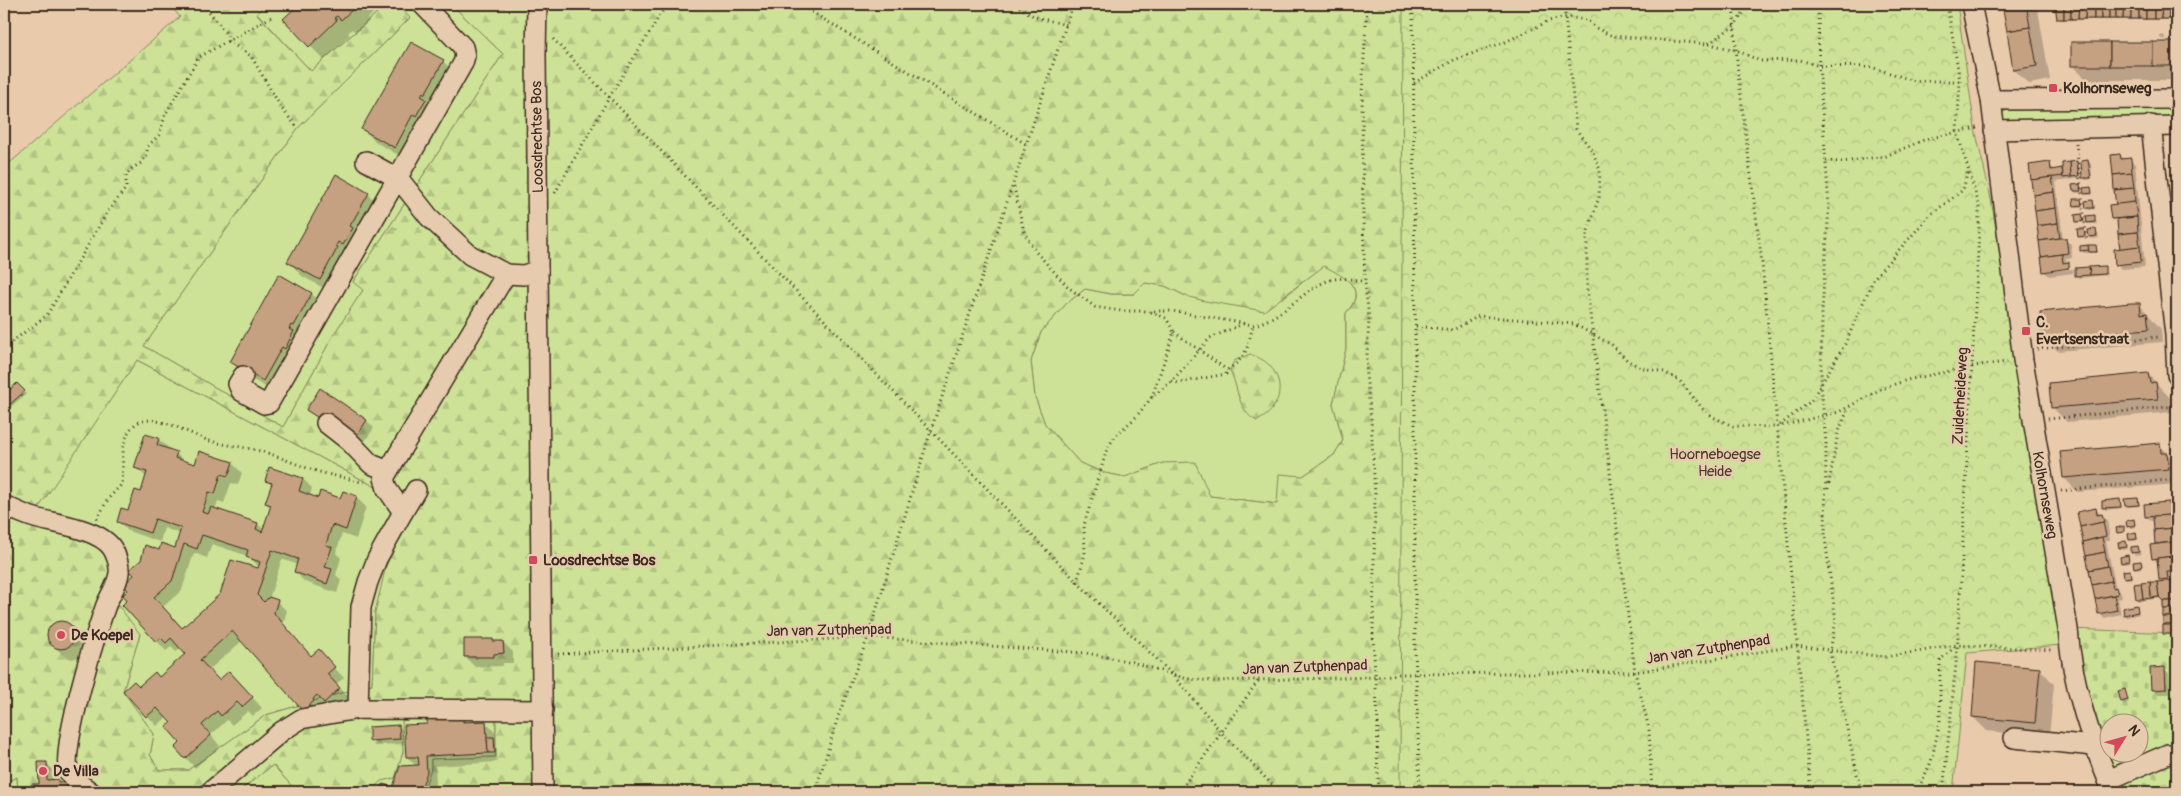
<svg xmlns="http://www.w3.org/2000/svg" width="2181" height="796" viewBox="0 0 2181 796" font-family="Pangolin,sans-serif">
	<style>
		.green { fill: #cde297; stroke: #84865a; fill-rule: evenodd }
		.forest { fill: url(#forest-firs); stroke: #84865a; fill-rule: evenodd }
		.cemetery { fill: url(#cemetery-stones); stroke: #84865a; fill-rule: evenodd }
		.park { fill: url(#park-crowns); stroke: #84865a }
		.shadow { fill: #0003; fill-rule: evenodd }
		.building { fill: #c5a181; stroke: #3b2a1e; fill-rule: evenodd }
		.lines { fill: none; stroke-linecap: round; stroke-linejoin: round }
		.minor-casing { stroke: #3b2a1e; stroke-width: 22 }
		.path { stroke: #3b2a1e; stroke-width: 3; stroke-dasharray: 1 4; stroke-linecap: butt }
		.minor { stroke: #e7cbae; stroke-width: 19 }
		.poi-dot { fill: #d1495b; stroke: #e7cbae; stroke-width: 2 }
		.labels { text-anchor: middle; stroke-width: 5; stroke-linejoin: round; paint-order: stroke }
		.poi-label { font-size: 15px; font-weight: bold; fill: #3b2a1e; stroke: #e7cbae; text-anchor: start }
		.street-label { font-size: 15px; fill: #3b2a1e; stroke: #e7cbae }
		.park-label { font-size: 15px; fill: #4a3c2a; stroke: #e7cbae }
	</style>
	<defs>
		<pattern id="forest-firs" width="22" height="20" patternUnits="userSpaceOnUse" patternTransform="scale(1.25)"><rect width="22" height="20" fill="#cde297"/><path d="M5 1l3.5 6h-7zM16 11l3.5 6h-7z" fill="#b1c282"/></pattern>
		<pattern id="cemetery-stones" width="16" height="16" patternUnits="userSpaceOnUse" patternTransform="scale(1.25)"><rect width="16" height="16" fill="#cde297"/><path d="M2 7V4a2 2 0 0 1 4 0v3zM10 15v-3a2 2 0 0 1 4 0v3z" fill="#b1c282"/></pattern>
		<pattern id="park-crowns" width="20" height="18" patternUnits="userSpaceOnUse" patternTransform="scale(1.25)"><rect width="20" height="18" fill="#cde297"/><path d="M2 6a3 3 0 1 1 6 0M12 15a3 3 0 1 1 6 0" fill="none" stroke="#b1c282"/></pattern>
	</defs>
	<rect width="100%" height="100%" fill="#e9caab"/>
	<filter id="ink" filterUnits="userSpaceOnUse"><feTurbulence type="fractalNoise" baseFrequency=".02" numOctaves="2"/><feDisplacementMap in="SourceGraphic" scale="10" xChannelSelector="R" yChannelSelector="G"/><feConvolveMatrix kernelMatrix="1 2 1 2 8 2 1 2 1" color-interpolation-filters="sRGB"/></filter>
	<g filter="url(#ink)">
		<g class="green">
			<path d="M265,4H387L311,71L257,13Z"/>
			<path d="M397,4H451L503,54L353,282L364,289L334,334L283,427L144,346L298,128L409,19Z"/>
			<path d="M2177,107V123H2002L2001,114L2005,111L2018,108Z"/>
			<path d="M1324,265C1346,277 1368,289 1346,313V349L1333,404L1343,440L1334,455L1303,476L1277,504L1210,496L1163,463L1125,477L1105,473L1080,463L1045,424L1035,397L1031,361L1041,332L1066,304L1085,289L1111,294H1134L1145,283L1165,286L1186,296L1283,298ZM1230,370L1277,404L1239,398L1235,381Z"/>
			<path d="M137,360L391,495L413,502L375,612L372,684L266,715L188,770H159L150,755L154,734L123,691L140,634L108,606L33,515Z"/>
			<path d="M427,716H496V757L431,759V769L423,792H369L400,759L403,752L401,721Z"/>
			<path d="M273,765L297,792H238L239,791Z"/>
			<path d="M17,777L18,792H4V783Z"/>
		</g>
		<g class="forest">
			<path d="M169,4H265L257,14L311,71L387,4H397L410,18L298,128L144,346L283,427L334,334L363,290L353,282L503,54L451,4H1741L1806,792H423L431,769V759L496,757V716H427L402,721L403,752L395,778L381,781L369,792H297L273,765L238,792H18L17,777L4,783V168L180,17ZM1324,266C1345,277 1369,289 1346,313V349L1333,404L1343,440L1334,455L1303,476L1279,474L1277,504L1210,496L1195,462L1163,463L1125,477L1105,473L1080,463L1045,424L1035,397L1031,361L1041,332L1066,304L1085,289L1111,294H1134L1145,283L1165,286L1186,296L1205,301L1264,311ZM137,360L391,495L413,502L386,566L375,612L372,684L266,715L188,770H159L150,755L154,734L123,691L140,634L118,605L108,606L119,569L93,536L34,515Z"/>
			<path d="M1250,354C1257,357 1265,360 1270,366C1287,385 1279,411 1257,421C1237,411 1239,388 1230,370L1234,361Z"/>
		</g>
		<path class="cemetery" d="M2068,629L2177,633V792H2113ZM2108,724H2138V754H2108Z"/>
		<path class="park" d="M1403,4H1957L1975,129L1991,199L2055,590L2061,645L1967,653L1953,792H1400Z"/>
		<g class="shadow">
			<path d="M301,4H383L367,19L369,21L356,33L352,29L348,33L350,35L324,60L284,19Z"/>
			<path d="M2003,4H2037L2050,80L2029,84L2014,70Z"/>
			<path d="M2056,7H2177V20H2060Z"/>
			<path d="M2163,35L2165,37V40L2160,38V36Z"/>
			<path d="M412,43L443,61L457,76L409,161L377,143L363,129Z"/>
			<path d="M2072,43L2177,44V80H2087L2072,65Z"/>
			<path d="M2120,155L2125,160H2130L2135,164L2145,267L2121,269L2117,264L2121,250L2119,223L2112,219L2117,206Z"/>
			<path d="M2077,162L2079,164L2080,178L2056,182L2063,239L2071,244L2072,258H2066L2067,264L2071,267L2046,270V272L2073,269V273L2049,276L2044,271L2030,166L2049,163L2054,170H2062L2064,172Z"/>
			<path d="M2082,162H2089L2091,164L2092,179L2086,180L2084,178Z"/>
			<path d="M2079,185L2082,192L2076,193L2074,191Z"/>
			<path d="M2091,188L2093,195H2087L2085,193Z"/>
			<path d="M368,194L382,208L334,294L302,276L288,261Z"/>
			<path d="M2081,200L2083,207H2077L2075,205Z"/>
			<path d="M2093,201L2095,209L2089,210L2087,208Z"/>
			<path d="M2082,215L2085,222L2079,223L2077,221Z"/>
			<path d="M2094,216L2097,224H2090L2088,222Z"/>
			<path d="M393,226L398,229L396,231L392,228Z"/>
			<path d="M2084,230L2087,237L2081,238L2079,236Z"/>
			<path d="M2096,230L2099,238L2092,239L2090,237Z"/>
			<path d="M2096,246L2098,253H2084L2082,251Z"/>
			<path d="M2104,267L2107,275L2079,278L2077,276Z"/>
			<path d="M280,276L312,294L326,308L278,394L246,376L232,362Z"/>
			<path d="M2139,304L2161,329L2162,342L2058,351L2043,337Z"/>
			<path d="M2148,374L2170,398L2172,412L2067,422L2052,407Z"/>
			<path d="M17,385L26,394L8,409L4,404V397Z"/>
			<path d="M321,390L367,421L374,428L365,441L332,419L328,425L308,409Z"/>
			<path d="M158,439L187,463L195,466L232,463L242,473L238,485L231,483L224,503L218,501L215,510L258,524L264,530L271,508L266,503L272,486L266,480L303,479L312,488L310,496L319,499L341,500L356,497L366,507L356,539L342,534L336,553L341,558L336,575L341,580L337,593L305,582L295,572L298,565L282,559L269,599L277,602L287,611L283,624L312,657L328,661L344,678L336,684L349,698L334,712L327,705L314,720L242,641L209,670L219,681L239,682L262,708L253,716L248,711L232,725L227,720L211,735L220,746L195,768L177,748L182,743L173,723L167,717L157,726L124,691L139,688L159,678L186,654L181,648L176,652L171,647L166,651L157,641L129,600L160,552L176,549L181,534L164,528L160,542L128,531L118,521L129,511L142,493L147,478L135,467ZM212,544L248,556L259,567V570L183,629L163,607L182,590L194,553L207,558Z"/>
			<path d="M2159,444L2177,465V484L2078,492L2064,478Z"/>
			<path d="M2138,499L2140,506L2128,507L2126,505Z"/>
			<path d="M2120,500L2122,508L2106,510L2104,508Z"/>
			<path d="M2168,503L2173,508L2177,548V575L2171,576V582L2177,584V636L2167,635L2165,633L2164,601L2162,598L2139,601L2137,599L2163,582L2160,579L2158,563L2153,558L2157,545L2154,521H2151L2146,517Z"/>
			<path d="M2096,510L2107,520L2110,541H2106L2116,589L2121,593L2122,598L2118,599L2121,614L2104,618L2099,613L2078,513Z"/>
			<path d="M2134,521L2136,527L2130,528L2128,526Z"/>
			<path d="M2136,534L2138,540L2132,541L2130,539Z"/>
			<path d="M2125,542L2128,549L2122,550L2120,548Z"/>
			<path d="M2138,548L2141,554L2135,555L2133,553Z"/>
			<path d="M2127,557L2130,563L2124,564L2122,562Z"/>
			<path d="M2140,562L2143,568L2137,569L2135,567Z"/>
			<path d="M2130,572L2133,578L2127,579L2125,577Z"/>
			<path d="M2136,607L2139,614L2127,617L2125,615Z"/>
			<path d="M60,622L66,623L82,638L84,645L83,651L79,657L72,659L66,657L50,643L47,636L49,629L53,624Z"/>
			<path d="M493,640L496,642H503L513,652V663H503V666L475,667L465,657Z"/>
			<path d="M2040,669L2054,684L2049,737L1987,731L1973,717Z"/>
			<path d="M2164,669L2169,673L2170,694H2157L2153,690Z"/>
			<path d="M2124,691L2129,702L2124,704L2122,702Z"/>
			<path d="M462,718L468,723L485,722L495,732L497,762L435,766L436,783L433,792H381L384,785L393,789L417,767L407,757L428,725Z"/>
			<path d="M399,726L403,731L404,744L375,745L371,741Z"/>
			<path d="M46,763L56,773V780L61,783H66L76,792H33L31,787L40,785Z"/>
		</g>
		<g class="building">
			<path d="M299,4H354L356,6L341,20L337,16L334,18L337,20L309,47L283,19Z"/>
			<path d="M2002,4H2026L2030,27L2007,31Z"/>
			<path d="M2055,5H2064V19H2057Z"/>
			<rect x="2064" y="5" width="7" height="14"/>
			<path d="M2071,5H2079L2078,19H2071Z"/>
			<path d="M2079,5H2086L2085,19H2078Z"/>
			<path d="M2086,5H2094V19H2085Z"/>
			<rect x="2094" y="5" width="7" height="14"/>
			<rect x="2101" y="5" width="8" height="14"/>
			<rect x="2109" y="5" width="7" height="14"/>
			<path d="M2116,5H2124L2123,19H2116Z"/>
			<path d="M2124,5H2131V19H2123Z"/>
			<rect x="2131" y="5" width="8" height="14"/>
			<rect x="2139" y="5" width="7" height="14"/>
			<rect x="2146" y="5" width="8" height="14"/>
			<path d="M2154,5H2162L2161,19H2154Z"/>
			<path d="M2162,5L2169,6V19H2161Z"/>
			<path d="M2177,5V19H2169V6Z"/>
			<path d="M2030,27L2037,66L2013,70L2007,31Z"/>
			<path d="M411,42L444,60L425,94L423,92L421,96L426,99L416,116L413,114L395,148L361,129Z"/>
			<rect x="2071" y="42" width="39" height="24"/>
			<rect x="2110" y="42" width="43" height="24"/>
			<rect x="2153" y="42" width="24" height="24"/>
			<path d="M2120,154L2121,159L2131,158L2132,173L2113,175L2111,155Z"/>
			<path d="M2088,160L2091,178H2082L2081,161Z"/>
			<path d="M2077,161L2079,176L2071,177L2070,162Z"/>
			<path d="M2050,162L2051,170L2062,168L2063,176L2031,180L2029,165Z"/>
			<path d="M2070,162L2071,177L2063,178L2062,163Z"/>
			<path d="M2132,173L2134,188L2114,190L2113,175Z"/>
			<path d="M336,174L369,193L350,226L353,228L343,245L338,242L336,246L338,247L320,280L287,262Z"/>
			<path d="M2052,177L2054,192L2033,195L2031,180Z"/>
			<path d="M2080,184L2081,191H2073L2072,185Z"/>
			<path d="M2091,187L2092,193L2084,194L2083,188Z"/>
			<path d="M2134,188L2135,202L2116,205L2114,190Z"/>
			<path d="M2054,192L2056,208L2035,211L2033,195Z"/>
			<path d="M2073,199H2081L2082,205L2074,206Z"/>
			<path d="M2093,200L2094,208H2086L2085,201Z"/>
			<path d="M2135,202L2137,217L2111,219L2109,205Z"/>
			<path d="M2056,208L2058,223L2037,226L2035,211Z"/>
			<path d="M2082,214L2084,221L2076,222L2075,215Z"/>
			<path d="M2095,215V222L2087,223L2086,216Z"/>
			<path d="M2137,217L2138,232L2118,234L2117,219Z"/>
			<path d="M2058,223L2060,238L2039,241L2037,226Z"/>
			<path d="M2077,229H2084L2085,236L2078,237Z"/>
			<path d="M2096,229L2097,236L2089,237L2088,230Z"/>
			<path d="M2138,232L2140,246L2120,249L2118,234Z"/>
			<path d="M2060,238H2066L2068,253L2041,257L2039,241Z"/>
			<path d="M2088,245L2089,250L2080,251V246Z"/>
			<path d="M2088,245H2096L2097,252H2089Z"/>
			<path d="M2140,246L2141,262L2115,265L2114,249Z"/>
			<path d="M2062,254L2063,263L2069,262V268L2043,272L2041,257Z"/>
			<path d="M2105,266V274L2090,275L2089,267Z"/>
			<path d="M2089,267L2090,275L2075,276V268Z"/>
			<path d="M279,274L312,293L294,326L291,325L289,329L294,331L285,349L282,347L263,381L230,362Z"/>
			<path d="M2131,303H2140L2141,314L2147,313L2149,329L2042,338L2040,312Z"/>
			<path d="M2148,373L2150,383L2156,382L2158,399L2051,408L2049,383Z"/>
			<path d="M17,383L25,391L6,408L4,395Z"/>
			<path d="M320,388L367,420L357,435L324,413L320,419L306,410Z"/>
			<path d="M145,434L159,438L157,445L177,452L175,458L195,464L199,451L233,462L228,476L221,474L215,494L209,492L202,512L208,514L211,507L258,523L256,529L262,532L271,505L265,503L272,483L265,481L269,467L303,478L299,491L318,498L320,491L340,498L343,491L357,496L346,530L332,525L326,545L332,547L325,567L332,569L327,584L294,572L298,559L272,550L257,595L264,602L269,597L278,600L274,613L311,656L319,649L335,667L327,674L340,688L324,703L317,695L313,699L314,701L303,711L232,631L200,660L219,680L229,671L253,697L242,707L237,702L221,716L217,711L202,725L211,735L185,759L175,748L180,743L166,727L171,723L157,708L146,717L123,691L134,681L139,686L155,672L159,677L185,654L171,638L166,643L161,638L156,642L122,605L127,600L123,595L128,590L123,585L134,575L129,570L141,560L145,545L159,550L161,543L175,548L181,528L155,519L150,533L117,522L121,508L128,510L135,490L141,492L147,472L134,468ZM202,535L248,550L246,557L260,562L258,568L231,560L220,594L182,628L154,597L172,581L184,544L197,549Z"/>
			<path d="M2160,443L2161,453H2167L2169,469L2063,478L2060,452Z"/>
			<path d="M2138,498L2139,505L2125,506L2124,499Z"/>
			<path d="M2120,499L2121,507L2102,508V501Z"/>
			<path d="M2169,502L2170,515L2145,517L2144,504Z"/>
			<path d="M2096,508L2097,515L2102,514L2104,522L2080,527L2077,512Z"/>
			<path d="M2170,515L2172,528L2154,530L2153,516Z"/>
			<path d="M2134,519L2135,525L2127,527L2126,521Z"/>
			<path d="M2103,522L2106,536L2083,542L2080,527Z"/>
			<path d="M2124,526V532L2117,533L2116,528Z"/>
			<path d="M2172,528L2173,542L2155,544L2154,530Z"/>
			<path d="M2136,532L2137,539L2129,540L2128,534Z"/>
			<path d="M2102,537L2105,552L2086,556L2083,542Z"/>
			<path d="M2126,541L2127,547L2119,548L2118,542Z"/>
			<path d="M2173,542L2174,556L2152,559L2150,545Z"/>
			<path d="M2138,546L2139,552L2131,553V547Z"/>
			<path d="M2105,552L2108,566L2089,570L2086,556Z"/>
			<path d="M2128,555L2129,561L2121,563L2120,557Z"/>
			<path d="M2174,556L2176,571L2167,572L2168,579L2159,580L2157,558Z"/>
			<path d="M2141,561L2142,566L2134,568L2133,562Z"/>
			<path d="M2108,566L2111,581L2092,585L2089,570Z"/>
			<path d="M2130,570L2131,577L2124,578L2123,571Z"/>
			<path d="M2175,580L2177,582V601H2163L2159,597L2157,582Z"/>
			<path d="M2111,581L2113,588L2116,587L2118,594L2095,599L2092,585Z"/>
			<path d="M2150,582H2157L2159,597L2151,598Z"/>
			<path d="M2150,582L2151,598L2143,599L2141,583Z"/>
			<path d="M2141,583L2143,599H2136L2134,584Z"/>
			<path d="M2114,595L2117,610L2098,614L2095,599Z"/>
			<rect x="2163" y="601" width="14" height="8"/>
			<path d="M2137,605L2138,612L2124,615L2123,608Z"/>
			<rect x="2163" y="609" width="14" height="8"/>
			<rect x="2163" y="617" width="14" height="8"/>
			<circle cx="61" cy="635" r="14"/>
			<rect x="2163" y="625" width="14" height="9"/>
			<path d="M464,639H493V641H503L504,653L494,654V657H464Z"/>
			<path d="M1976,662L2040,668L2035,723L1972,717Z"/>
			<path d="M2165,667L2166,689L2151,690L2150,668Z"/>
			<path d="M2125,689L2128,700L2121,702L2118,691Z"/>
			<path d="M463,716V722L486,721L488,753L426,756L427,772L420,792H380L383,784L393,787L400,766L419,765L418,757H406L404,725L427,724V718Z"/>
			<path d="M399,725L400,739L369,741V727Z"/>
			<path d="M487,737H494L495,753H488Z"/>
			<path d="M38,762H47V780L58,779V782H67V792H32L30,786L32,784H39Z"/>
			<path d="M1962,788L1978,790L2000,792H1962Z"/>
		</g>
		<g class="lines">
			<g class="minor-casing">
				<g id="minor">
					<path d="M537,4L536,54L543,792"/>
					<path d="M1971,4L1991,100L2023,360L2068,629C2072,686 2091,740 2113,792"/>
					<path d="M1991,100L2177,99"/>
					<path d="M2151,125L2175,335L2177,375"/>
					<path d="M1994,130L2177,126"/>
					<path d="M366,161L399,179L429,217L470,255L506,274L524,275L538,270"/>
					<path d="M243,376L238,384L241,391L264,404L269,403L463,63L465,56L463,47L422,4"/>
					<path d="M326,423L349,441L371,464L388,471"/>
					<path d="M4,505C14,510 24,515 35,518C57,524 99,529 112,548C116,554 120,566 119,573C118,584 110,595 106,605C97,630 59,752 69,772C73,780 84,787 91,792"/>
					<path d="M403,512L416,490"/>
					<path d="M358,709L361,607L368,582L377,559L403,512L387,489L384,478L506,274"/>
					<path d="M2014,738L2094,746"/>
					<path d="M2108,780L2168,754L2177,755"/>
					<path d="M210,792L282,731L301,719L358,709L543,710"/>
				</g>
			</g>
			<g class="path">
				<path d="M203,4L227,34L228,41L251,56L282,109L298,128"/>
				<path d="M799,4L1026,144"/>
				<path d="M1015,4L1035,17L1067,25"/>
				<path d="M1367,4L1362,94L1363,217L1365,282L1369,319L1366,374L1371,419L1375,497L1373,637L1378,723L1377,755L1379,792"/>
				<path d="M1413,4L1415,326V648L1420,792"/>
				<path d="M1564,4L1576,129L1593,152L1600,170L1599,197L1587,234V289L1635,672L1649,729L1652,792"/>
				<path d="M1733,4L1738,74L1762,263L1811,792"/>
				<path d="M1818,4L1819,66L1829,207L1822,312L1821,384L1826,444L1825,538L1836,621L1830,651L1861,792"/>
				<path d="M553,39L1077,582L1173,675L1222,733L1279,792"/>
				<path d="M1709,44L1736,50L1760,61L1800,60L1819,66L1871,67L1915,81H1960"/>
				<path d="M1414,83L1454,60L1505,42L1549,21L1566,17L1587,20L1596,28L1612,36L1708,44L1735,25L1749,4"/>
				<path d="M2076,143L2087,242"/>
				<path d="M1826,161L1842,162L1886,156L1926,139L1977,128"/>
				<path d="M1014,187L1024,232L1035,251L1068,287L1095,307L1121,311H1172L1253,325C1282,319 1305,288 1330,280C1341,277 1354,279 1365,282"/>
				<path d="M555,193L610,96L667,4"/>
				<path d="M1151,312L1166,318L1174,332L1152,397"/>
				<path d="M1416,326L1453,330L1479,316L1574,324L1612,345L1628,361L1643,368L1664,372L1679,380L1703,409L1713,417L1733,426L1776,427L1839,412L1881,389L1907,380L1973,366L2007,362"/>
				<path d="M1174,332L1227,370"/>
				<path d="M4,348L47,315L108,211L126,188V176L131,169L141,163L146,156L148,146L159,135L166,113L199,57L273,16"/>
				<path d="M2037,349L2160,337"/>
				<path d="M1172,381L1178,383L1226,374L1227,370C1247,358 1248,346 1253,325"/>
				<path d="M2048,419L2177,406"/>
				<path d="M1780,425L1811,401L1845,344L1874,278L1930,215L1963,190L1968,170"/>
				<path d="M1828,489L1838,433L1849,407"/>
				<path d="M2061,491L2177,479"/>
				<path d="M97,519L108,499L122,484C124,464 118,433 139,422C153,415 184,430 197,436C216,445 235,445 256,450C275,454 294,464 313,470C331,476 350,478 368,484"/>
				<path d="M1077,582L1085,554L1084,525L1107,449L1116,435L1135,418L1152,397L1172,381L1210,338L1243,324"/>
				<path d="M558,654L868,637L1086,653L1132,662L1187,679L1214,681L1376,677L1398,674L1635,672L1796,646L1885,657L1957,645L2053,650"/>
				<path d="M660,792L666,785L722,792"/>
				<path d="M815,792L838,717L868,637L931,430L1073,4"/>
				<path d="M1179,792L1258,681"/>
				<path d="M1917,792L1931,762L1940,722V660L1955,647"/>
				<path d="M1943,792L1957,654L1979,231V205L1957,132L1960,81L1947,4"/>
			</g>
			<use href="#minor" class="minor"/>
		</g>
	</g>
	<g class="poi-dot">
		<rect x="2048" y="83" width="10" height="10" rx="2.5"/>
		<rect x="2021" y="326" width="10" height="10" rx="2.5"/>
		<rect x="528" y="555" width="10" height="10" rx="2.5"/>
		<circle cx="61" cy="635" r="5"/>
		<circle cx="43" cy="771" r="5"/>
	</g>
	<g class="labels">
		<g class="poi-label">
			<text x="2063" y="93">Kolhornseweg</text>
			<text x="2036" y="327">C.<tspan x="2036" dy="17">Evertsenstraat</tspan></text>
			<text x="543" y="565">Loosdrechtse Bos</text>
			<text x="71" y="640">De Koepel</text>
			<text x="53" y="776">De Villa</text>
		</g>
		<g class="street-label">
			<text transform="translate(537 137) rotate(-91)" y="5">Loosdrechtse Bos</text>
			<text transform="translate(1960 396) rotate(-87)" y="5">Zuiderheideweg</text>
			<text transform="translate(2045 495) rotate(80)" y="5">Kolhornseweg</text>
			<text transform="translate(829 630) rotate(-1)" y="5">Jan van Zutphenpad</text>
			<text transform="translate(1708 649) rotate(-9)" y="5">Jan van Zutphenpad</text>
			<text transform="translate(1305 667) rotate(-2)" y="5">Jan van Zutphenpad</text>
		</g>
		<g class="park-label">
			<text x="1715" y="459">Hoorneboegse<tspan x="1715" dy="17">Heide</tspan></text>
		</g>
	</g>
	<rect width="2181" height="796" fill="none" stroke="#e7cbae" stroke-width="20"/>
	<rect x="10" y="10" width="2161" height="776" fill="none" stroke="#3b2a1e" stroke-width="2" filter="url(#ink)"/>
	<g transform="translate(2124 738) rotate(53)"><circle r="24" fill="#e7cbae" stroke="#a28b74"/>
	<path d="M0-4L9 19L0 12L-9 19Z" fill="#d1495b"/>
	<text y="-8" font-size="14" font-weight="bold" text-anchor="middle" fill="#3b2a1e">N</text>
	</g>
</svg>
